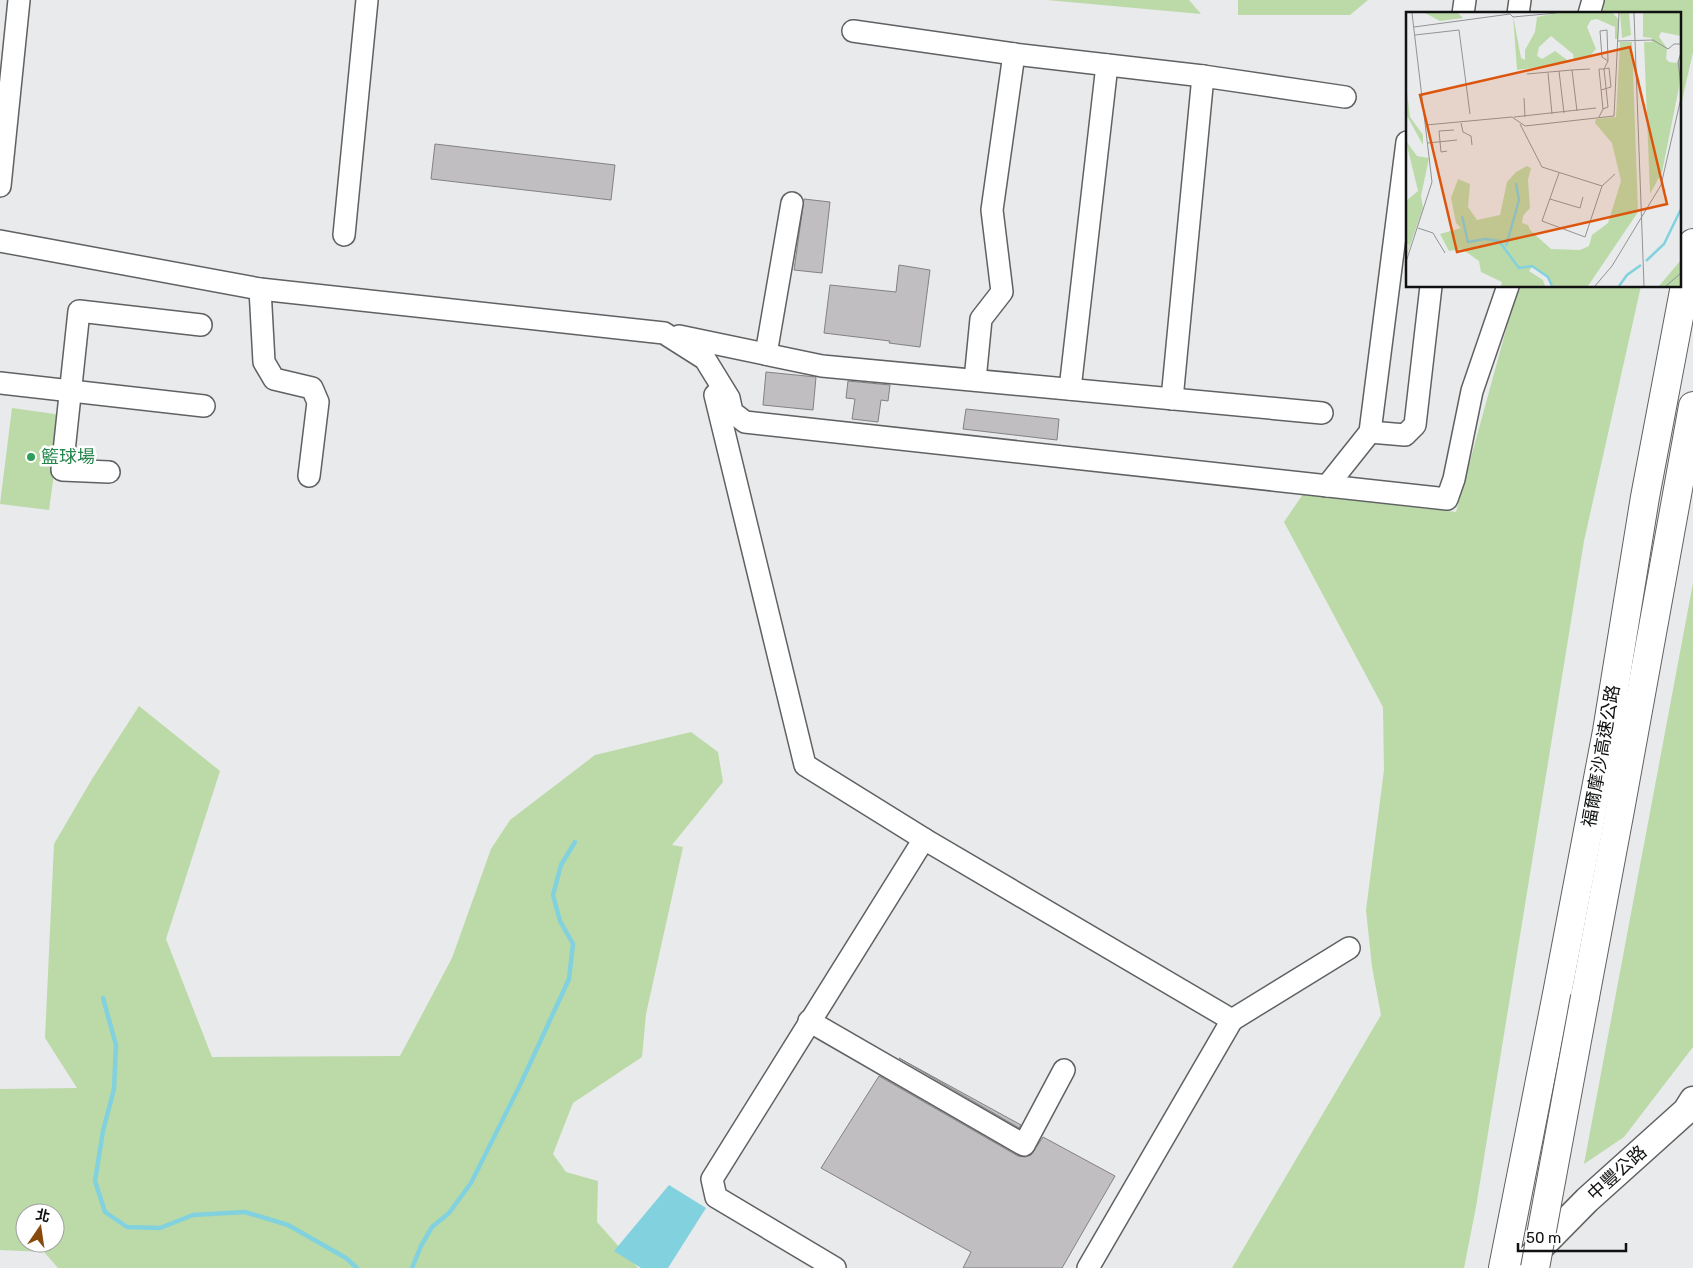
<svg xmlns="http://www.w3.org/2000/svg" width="1693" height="1268" viewBox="0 0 1693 1268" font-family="Rubik,'Noto Sans TC',sans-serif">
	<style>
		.green { fill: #bcdaa7; fill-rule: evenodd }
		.water { fill: #82d1de }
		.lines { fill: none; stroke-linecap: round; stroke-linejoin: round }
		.stream { stroke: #82d1de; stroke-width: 4.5 }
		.building { fill: #c0bec0; stroke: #838183 }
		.minor-casing { stroke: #5f6163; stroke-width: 24 }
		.major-casing { stroke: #5f6163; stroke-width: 29 }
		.highway-casing { stroke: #5f6163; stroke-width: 30 }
		.minor { stroke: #fff; stroke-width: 21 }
		.major { stroke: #fff; stroke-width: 26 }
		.highway { stroke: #fff; stroke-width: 28 }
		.highway-bridge-casing { stroke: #5f6163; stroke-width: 30; stroke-linecap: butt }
		.highway-bridge { stroke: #fff; stroke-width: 28 }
		.leisure-dot { fill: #2e9e5b; stroke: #fff; stroke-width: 2 }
		.labels { text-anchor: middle; stroke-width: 5; stroke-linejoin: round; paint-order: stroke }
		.leisure-label { font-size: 18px; fill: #27864d; stroke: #fff; text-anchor: start }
		.street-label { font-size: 18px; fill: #101111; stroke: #fff }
		.inset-river { fill: none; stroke: #82d1de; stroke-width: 2.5 }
		.inset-road { fill: none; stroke: #929394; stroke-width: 1 }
		.view { fill: #dd550c; fill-opacity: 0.15; stroke: #dd550c; stroke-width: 2.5 }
		.inset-edge { fill: none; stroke: #101111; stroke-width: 2.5 }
	</style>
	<rect width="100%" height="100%" fill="#e8eaec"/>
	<g class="green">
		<path d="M1047,0H1189L1201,14Z"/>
		<path d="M1238,0H1368L1350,15H1238Z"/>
		<path d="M1601,0H1693V52L1679,114V14H1597Z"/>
		<path d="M1518,286H1641L1584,541L1476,1207L1464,1268H1232L1381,1015L1372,967L1366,910L1384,770L1383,707L1284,522L1303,494L1456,512Z"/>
		<path d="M12,408L62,415L49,510L0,504Z"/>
		<path d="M1693,583V1047L1624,1137L1584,1164Z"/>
		<path d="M139,706L220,771L166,939L212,1057L400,1056L452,958L491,849L510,820L595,755L691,732L718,752L723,782L672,845L683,847L646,1014L642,1057L573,1103L553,1154L566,1172L598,1181L597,1222L638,1268H58L44,1252L0,1250V1089L77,1088L45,1038L54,844L92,779ZM25,1213H55V1243H25Z"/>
	</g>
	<path class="water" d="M669,1185L706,1208L668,1268H641L614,1251Z"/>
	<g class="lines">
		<g class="stream">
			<path d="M103,998L116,1045L114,1089L103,1131L95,1181L105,1212L127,1227L160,1228L193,1215L245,1212L288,1225L346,1258L357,1268"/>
			<path d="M412,1268L421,1246L432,1227L449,1213L471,1183L521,1083L569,979L573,944L560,921L553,895L561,865L575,842"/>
		</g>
	</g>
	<g class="building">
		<path d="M435,144L615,165L611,200L431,179Z"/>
		<path d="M804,199L830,202L822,273L794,270Z"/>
		<path d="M899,265L930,270L920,347L889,343L890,341L824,333L830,285L896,292Z"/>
		<path d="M766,372L816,377L813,410L763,405Z"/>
		<path d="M848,381L890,385L888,401L881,400L878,422L852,419L855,399L846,398Z"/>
		<path d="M966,409L1059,419L1057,440L963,429Z"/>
		<path d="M899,1058L1021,1125L1019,1128Z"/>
		<path d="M879,1076L1018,1156L1025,1157L1031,1155L1043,1137L1115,1176L1062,1268H963L971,1252L821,1168Z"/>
	</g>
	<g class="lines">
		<g class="minor-casing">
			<g id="minor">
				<path d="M1463,14L1465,0"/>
				<path d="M1518,14L1520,0"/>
				<path d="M1589,14L1593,0"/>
				<path d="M853,31L1014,54L1203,76"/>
				<path d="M0,186L19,0"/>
				<path d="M344,235L367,0"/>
				<path d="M0,241L260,289L664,333L705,359L729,398L732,412L745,422L1447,499L1454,479L1472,391L1508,286"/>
				<path d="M260,289L264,362L274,379L312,388L318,402L309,476"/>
				<path d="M679,336L822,366L1322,413"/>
				<path d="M766,354L792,203"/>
				<path d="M975,380L981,319L1002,292L992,210L1014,54"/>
				<path d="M0,383L204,406"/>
				<path d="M1070,389L1107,65"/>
				<path d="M715,395L805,765L924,839L1232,1020L1349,948"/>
				<path d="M1172,399L1203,76L1345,97"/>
				<path d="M1370,432L1405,435L1415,425L1431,286"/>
				<path d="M109,472L62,470L79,311L201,325"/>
				<path d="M1327,486L1370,432L1407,142"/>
				<path d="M809,1021L1024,1145L1064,1070"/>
				<path d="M835,1268L716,1197L712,1179L924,839"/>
				<path d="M1088,1268L1232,1020"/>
			</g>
		</g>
		<g class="major-casing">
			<path id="major" d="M1520,1268L1587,1200L1686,1111L1693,1100"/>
		</g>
		<g class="highway-casing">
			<g id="highway">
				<path d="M1585,997L1620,810L1693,406"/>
				<path d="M1503,1268L1557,994L1607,731L1645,497L1693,243"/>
			</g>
		</g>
		<use href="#minor" class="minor"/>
		<use href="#major" class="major"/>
		<use href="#highway" class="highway"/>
		<g class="highway-bridge-casing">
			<path id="highway-bridge" d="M1535,1268L1585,997"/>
		</g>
		<use href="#highway-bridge" class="highway-bridge"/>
	</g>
	<circle class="leisure-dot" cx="31" cy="457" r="5"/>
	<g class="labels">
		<g class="leisure-label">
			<text x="41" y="463">籃球場</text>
		</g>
		<g class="street-label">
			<text transform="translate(1601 756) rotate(-80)" y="6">福爾摩沙高速公路</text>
			<text transform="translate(1617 1173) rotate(-42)" y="6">中豐公路</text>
		</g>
	</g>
	<g transform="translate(1406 12)">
		<rect width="275" height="275" fill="#e8eaec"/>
		<path d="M19,1H52L57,6L34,9ZM207,1L213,8L212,27H209V15L191,7L185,8L181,15L190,37L182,46L168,49L167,42L145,24L133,35L131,44L136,47L149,39L164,50L111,58L107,3L115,46L119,48V38L129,20L131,5L150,1ZM214,1H223L225,23L216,26ZM237,1H275V24L255,20L253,25L261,36L260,47L263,50L271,51L275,39V65L256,160L244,182L238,30H246V26L237,25ZM214,30H226L232,200L182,274H147L138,261L126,255L123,259L137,268L139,274H95L96,270L75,260L73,249L56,237L43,239L34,222L55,216L50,211L45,186L52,167L64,172L62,195L71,208L94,203L101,170L110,160L121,154L125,156L122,168L124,196L117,204L116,211L122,213L124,218L145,237L174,238L183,234L186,223L202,211L215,169L206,131L189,111L190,107L210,105ZM0,72L4,105L17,123V133L0,102ZM0,129L11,144L23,146L15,184L17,196L0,245L3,233L0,231V189L12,179ZM275,248V274H253Z" fill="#bcdaa7"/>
		<path class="inset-river" d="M56,204L62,230L79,227L93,229L113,256L126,254L142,265L146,274M100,234L113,188L110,171M240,249L258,232L275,197M213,274L221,263L235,253"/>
		<path class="inset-road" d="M228,1L238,274M8,15L104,2L107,5L150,1M9,23L53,18L64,102M212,29L247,28L262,37L268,32H275M275,41L272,50L275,73M153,59L158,101M142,61L146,102M121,62L166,58M195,78L205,75L203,56L198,57L202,49L196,45L194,19L201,18L202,49M118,86L119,105M171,99L166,58L184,57M108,105L190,96M193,105L197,97L193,57H198L202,95L197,97M55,111L57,120L65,124L66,133M114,112L136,155L196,174L209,162M20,113L106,105L119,114L208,104L213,1M22,131L51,128M41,139L35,140L33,119L48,118M153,161L136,209L179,225L196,174M144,187L174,196L177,185M12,216L27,221L39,241M0,250L26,170L6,1M189,274L206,254L255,173L275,86M260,274L275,261"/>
		<path class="view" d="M224,35L261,192L51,240L14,83Z"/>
		<rect width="275" height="275" class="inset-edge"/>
	</g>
	<g transform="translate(40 1228) rotate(13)"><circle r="24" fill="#ffffff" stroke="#9fa0a0"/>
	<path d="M0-4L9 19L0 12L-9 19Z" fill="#884a0c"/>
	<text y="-8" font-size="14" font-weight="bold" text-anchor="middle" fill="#101111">北</text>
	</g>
	<path d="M1518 1243v8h108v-8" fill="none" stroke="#101111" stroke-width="2.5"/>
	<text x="1526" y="1243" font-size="15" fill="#101111" stroke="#ffffff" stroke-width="4" paint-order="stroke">50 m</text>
</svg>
